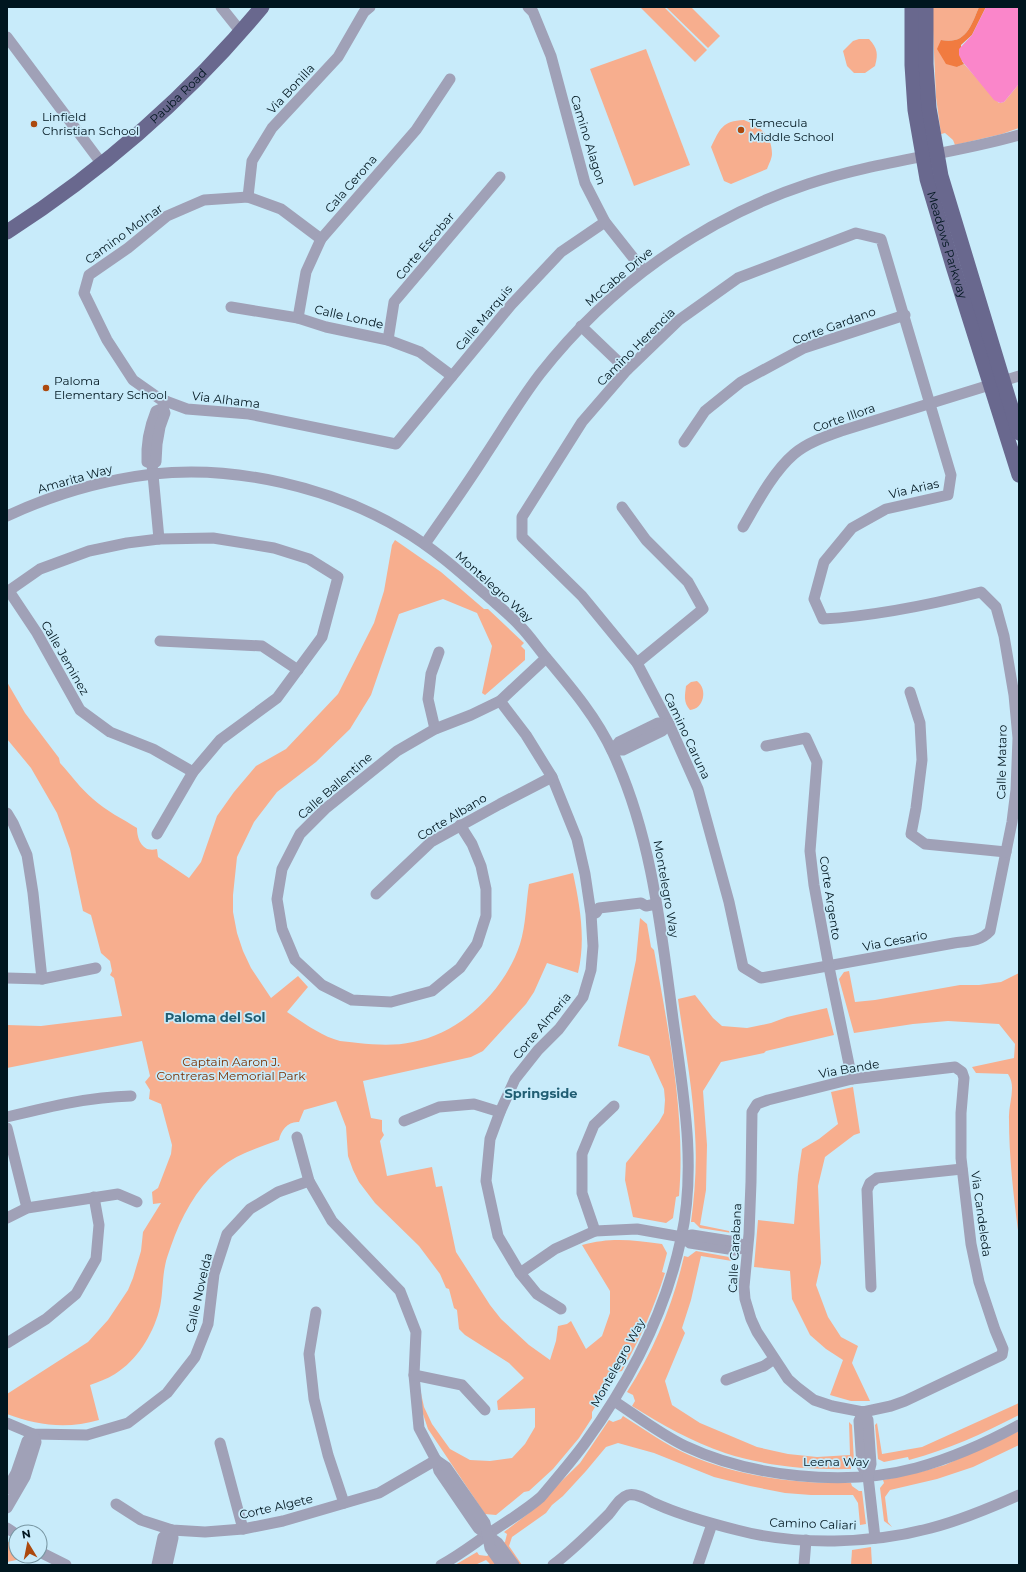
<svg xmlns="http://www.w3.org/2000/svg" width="1026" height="1572" viewBox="0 0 1026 1572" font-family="Montserrat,sans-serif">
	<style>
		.green { fill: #f7ae8e }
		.forest { fill: #f17b40 }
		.water { fill: #fa86ca }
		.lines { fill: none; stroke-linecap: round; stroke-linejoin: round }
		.minor { stroke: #a0a1b7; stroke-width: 11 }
		.major { stroke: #69688e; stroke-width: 15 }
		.poi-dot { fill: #ac490e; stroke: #c8ebfa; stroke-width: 1.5 }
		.labels { text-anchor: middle; stroke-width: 3.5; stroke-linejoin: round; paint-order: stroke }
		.street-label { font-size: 12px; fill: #00161f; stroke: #c8ebfa }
		.poi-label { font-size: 12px; fill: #00161f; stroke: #c8ebfa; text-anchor: start }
		.park-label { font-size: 12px; fill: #7a3002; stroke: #c8ebfa }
		.neighbourhood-label { font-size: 13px; font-weight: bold; fill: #205d72; stroke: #c8ebfa }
	</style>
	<rect width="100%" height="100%" fill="#c8ebfa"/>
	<g class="green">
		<path d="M640,7H664L707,50L695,62Z"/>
		<path d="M666,7H691L720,36L708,48Z"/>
		<path d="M932,7H979C971,26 966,45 941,40L957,67L964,64L999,103L1004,102L1019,84V128L1002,134L955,145L953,140L945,133L941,134L936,97Z"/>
		<path d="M859,39H869C878,49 878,54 875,66L865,73H854L847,66L843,51L853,41Z"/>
		<path d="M646,49L690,165L634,186L590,69Z"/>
		<path d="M744,120C760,126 772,135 772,154C772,158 769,164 767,169L731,184L724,181L711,147C720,129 722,121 744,120Z"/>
		<path d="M395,540L441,572L484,609H488L524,643L521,646L525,650V660L485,695L482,693L492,646L477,613L443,599L399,614L371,695L350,729L316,762L277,792L254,822L237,857L233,895V912L237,933L243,951L251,968L271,998L298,976L308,987L287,1012C304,1023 321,1036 340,1041C346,1042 353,1042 358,1043C377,1045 395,1046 413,1042C461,1033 505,990 520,944C526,925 526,903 529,884L573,873C580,906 586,939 578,973L547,963L534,992L526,1004L483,1051L471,1057L363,1081L371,1118L382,1120V1131L384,1135L380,1141L387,1176L432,1167L436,1187L442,1186L456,1252L490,1305L501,1319L529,1345L550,1360L556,1341L558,1326L567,1324L571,1321L586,1349L602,1336L610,1313V1291L582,1245C611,1237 633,1240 662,1244L667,1253L662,1272L665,1273C654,1308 640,1339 622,1371L617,1372L592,1412V1418L579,1438L553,1469L529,1491L524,1492L496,1515L485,1514L428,1429L422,1411L421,1393L424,1407L432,1424L450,1449L470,1460L490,1461L512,1458L525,1444L535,1427V1408L498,1410L497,1401L524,1378L509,1363L465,1335L459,1329L457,1310L454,1308L449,1289L446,1288L440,1274L419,1246L375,1203L359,1182L353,1170L348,1156L346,1127L336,1101L304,1110L299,1122C288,1121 281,1130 279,1140C258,1148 236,1154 219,1169C196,1189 181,1217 171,1246C169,1252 166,1259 165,1266C162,1280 163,1297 159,1311C152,1336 137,1360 115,1374C107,1379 98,1382 90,1385L99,1420C68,1429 38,1426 7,1414V1394L88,1342L108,1320L128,1290L133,1278L141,1251L143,1232L161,1203L153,1204L152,1192L158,1188L171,1154L172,1145L161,1104L149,1099L150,1090L145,1082L150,1076L142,1041L7,1068V1025L41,1026L122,1016L114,978L110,975L112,971L110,961L101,953L91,915L83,911L70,849L57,813L31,768L7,739V682L25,713L59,758L60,763C71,775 81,789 93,799C106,811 123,819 137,828C137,840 143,853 157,849L158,857L189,878L201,862L217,816L234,792L256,766L286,749L338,694L374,623L384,591L392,545Z"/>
		<path d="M697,681C708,689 704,709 690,710C683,702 685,695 686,686L691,682Z"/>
		<path d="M640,918L647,924L651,947L654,950C668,1028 686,1116 679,1196L676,1197L673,1218L666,1223L633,1217L625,1180L626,1163L659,1122L664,1113L665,1100L664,1089L649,1056L618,1046L636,960Z"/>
		<path d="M849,971L855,1002L875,1000L960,985H979L1001,982L1019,973V1238C1014,1199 1009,1159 1009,1119C1008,1104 1017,1087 1008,1074L976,1073L972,1067L1014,1058L1015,1044L999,1024L948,1021L913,1024L854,1033L839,979L844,972Z"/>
		<path d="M695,995L713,1018L722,1026L747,1028L771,1023L787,1017L827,1008L834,1035L766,1051L764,1053L721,1062L703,1091L707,1145L706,1190L700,1225L734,1232L732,1233L700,1228L694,1222H691C695,1192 697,1163 695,1133C693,1088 684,1043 678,999Z"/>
		<path d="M853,1087L860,1133L854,1135L825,1157L818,1186L821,1263L816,1285L828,1317L841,1337L858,1346L852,1363L870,1401H851L830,1395L843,1360L826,1349L810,1335L792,1299L790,1271L754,1267L758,1220L794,1224L798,1175L802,1149L819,1139L838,1124L831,1092Z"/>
		<path d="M696,1251L729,1257L732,1261L701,1256L691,1300L682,1328L685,1333L665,1381L672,1405L700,1423L757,1447L788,1454L817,1457L850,1455L849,1422L852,1425L854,1462L851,1465V1469C808,1470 765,1466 725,1453C692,1442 661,1424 632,1406L635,1401L633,1395L627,1392C654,1350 673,1305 684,1256L688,1257Z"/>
		<path d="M1019,1403V1415C982,1434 950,1449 909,1460L908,1457L884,1462L878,1459L875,1425L877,1423L882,1454L922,1447Z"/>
		<path d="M623,1416C645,1430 666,1445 689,1455C741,1477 795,1484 851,1483L852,1486L859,1491H862L866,1524L860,1525L858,1503L853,1495H811L785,1493L750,1486L714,1477L654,1453L618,1443L606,1447L586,1471L563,1496L552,1505L546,1513L512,1537L509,1546L522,1565H518L502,1544L505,1542L507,1534L504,1532L529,1513L580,1463L609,1420L613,1422L621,1419Z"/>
		<path d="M1019,1431V1445L973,1467L937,1479L890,1490L885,1497L888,1522L892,1527L884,1521L880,1488L884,1483L883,1480L920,1472L945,1465Z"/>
		<path d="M7,1541L16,1547V1556H23L21,1559L7,1562Z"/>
		<path d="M871,1547L872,1565H851L852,1550Z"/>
		<path d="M477,1552L479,1555L487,1556L490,1554L498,1565H491L486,1560L475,1565H455Z"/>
	</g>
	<path class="forest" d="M979,7H986L972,35L961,45L962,61L964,64L957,67L946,64L937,49L941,40C966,45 971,26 979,7Z"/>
	<path class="water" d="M986,7H1019V84L1004,102L1000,103L994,100L962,61L959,55V49L972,35Z"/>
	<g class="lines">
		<g class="minor">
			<path d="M221,7L241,32"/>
			<path d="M528,7L533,12L551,56L585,183L605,222L643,270"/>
			<path d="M7,37L102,164"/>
			<path d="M248,197L252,161L272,128L338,57L364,12L370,7"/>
			<path d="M856,233L881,239L951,475L948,495L886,509L852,528L824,562L814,599L823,619C876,616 929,605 981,592L996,607L1004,636L1014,695L1018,738L1016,790L1012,822L990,931C980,942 967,941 954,943L761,978L743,967L729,902L698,789L669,724L637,663L582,596L522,537V517L582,422L627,370L679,320L738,278Z"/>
			<path d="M321,239L281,209L248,197L204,200L167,216L128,248L89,275L84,293L107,340L133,380L160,399L187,409L249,414L396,444L511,305L561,252L605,222"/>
			<path d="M231,307L298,318L326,327L388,340L420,352L452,376"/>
			<path d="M298,318L306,272L321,239L416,130L450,79"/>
			<path d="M581,326L627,370"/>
			<path d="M388,340L394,302L500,177"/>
			<path d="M684,442L705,411L741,382L804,348L905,315"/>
			<path d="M152,464L159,539"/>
			<path d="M152,464L147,462C146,444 149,428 156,411L163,408L166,401"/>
			<path d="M152,464L156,462L157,444L160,427L165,413L163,408"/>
			<path d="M622,507L646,540L688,582L703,609L637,663"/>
			<path d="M7,516C52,495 103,480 153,474C235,465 330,487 401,529C432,547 459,571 485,594C496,604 509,614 519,625C528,634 535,644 543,654C569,685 596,716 613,753C652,837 661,929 673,1019C683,1092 697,1166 681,1239C665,1314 630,1381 585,1443C571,1462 556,1479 541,1497C525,1511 506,1522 488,1534C472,1545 458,1556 441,1565"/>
			<path d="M743,527C757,503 773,472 794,454C807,443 824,437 841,431L1019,376"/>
			<path d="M425,544C445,515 466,486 485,456C503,429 520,400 540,374C609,286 702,219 808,184C876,161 950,155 1019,135"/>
			<path d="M9,591L37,633L80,710L110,732L153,749L193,772"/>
			<path d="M7,592L40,569L89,551L127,543L159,539L213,538L274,548L309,559L338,577L322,637L277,698L220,740L193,772L157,834"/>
			<path d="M160,641L262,646L298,670"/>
			<path d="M910,692L920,723L922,760L916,808L911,834L925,844L1006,852"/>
			<path d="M500,701L526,735L552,777L577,839L585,874L591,914L593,946L591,970L583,997L559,1029L538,1050L515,1079L500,1112L490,1139L486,1181L498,1236L520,1273L537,1294L561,1309"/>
			<path d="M435,729L428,699L431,674L439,652"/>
			<path d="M766,746L806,738L817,762L810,851L814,885L829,967L852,1079"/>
			<path d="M612,750L619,742L658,723L669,724"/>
			<path d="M612,750H623L662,731L669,724"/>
			<path d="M7,813L13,823L27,855L33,893L42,979"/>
			<path d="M460,825L472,844L481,866L486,889V916L477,944L460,968L432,991L391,1002L352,1000L322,985L295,960L282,929L277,899L282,869L300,834L325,809L397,751L435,729L471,715L500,701L546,658"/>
			<path d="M376,894L431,842L500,804L552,777"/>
			<path d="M596,913L599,908L641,903L646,906L656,904"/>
			<path d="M7,978L42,979L96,968"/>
			<path d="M955,1067L962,1072L964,1078L961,1113V1158L971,1244L979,1282L995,1330L1003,1349L1002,1355L905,1401L891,1406L863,1412L832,1406L814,1400L797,1387L788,1379L757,1332L751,1319L745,1299L744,1287L749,1234L751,1182L752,1112L757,1104L768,1100L852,1079Z"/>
			<path d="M7,1117C48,1107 88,1097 131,1096"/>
			<path d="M404,1121L439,1107L474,1104L500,1112"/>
			<path d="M7,1128L27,1208"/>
			<path d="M297,1137L309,1181L332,1221L400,1291L416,1332L414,1375L419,1428L436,1460L439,1471L478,1528L498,1543L514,1565"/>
			<path d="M7,1218L27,1208L118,1194L137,1202"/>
			<path d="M595,1231L582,1193V1154L594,1125L614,1106"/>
			<path d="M682,1237L690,1243L735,1250L747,1247"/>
			<path d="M520,1273L555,1249L595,1231L637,1229L682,1237L692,1235L736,1242L747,1247"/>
			<path d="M871,1287L867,1190L870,1183L877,1178L962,1169"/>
			<path d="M316,1312L309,1354L314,1399L328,1455L344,1503"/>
			<path d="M7,1343L46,1319L76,1294L96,1259L99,1225L94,1197"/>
			<path d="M414,1375L462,1385L485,1410"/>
			<path d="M726,1380L764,1366L774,1359"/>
			<path d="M614,1401C637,1416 660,1434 685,1446C751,1477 845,1487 916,1468C952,1458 986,1443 1019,1425"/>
			<path d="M863,1412L859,1421L862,1466L868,1476L875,1538"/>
			<path d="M863,1412L868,1420L871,1464L868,1476"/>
			<path d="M7,1423L33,1434L87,1435L128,1423L167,1393L195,1357L208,1324L214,1274L227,1234L250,1209L278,1192L309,1181"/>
			<path d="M220,1443L243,1529"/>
			<path d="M436,1460L446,1467L485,1523L490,1548L502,1565"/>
			<path d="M7,1489L16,1473L27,1441L33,1434L36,1442L25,1477L7,1508"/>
			<path d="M116,1504L141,1520L172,1530L205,1532L243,1529L283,1521L379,1493L436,1460"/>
			<path d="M7,1528L16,1534"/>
			<path d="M40,1552L66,1565"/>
			<path d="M157,1565L163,1537L172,1530L173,1538L167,1565"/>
			<path d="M553,1565C573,1550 592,1531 609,1514C615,1507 619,1498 628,1495C637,1493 646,1499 654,1503C680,1515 709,1523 737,1530C797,1546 872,1544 931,1528C962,1520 990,1508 1019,1495"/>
			<path d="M698,1565L712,1524"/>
			<path d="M804,1565L806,1540"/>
		</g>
		<g class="major">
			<path id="s1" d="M912,7V65L915,110L927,179L953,266L1019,475"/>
			<path d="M926,7V64L929,108L941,176L1019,433"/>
			<path id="s2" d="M7,232C103,170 189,95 262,7"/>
		</g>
	</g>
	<g class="poi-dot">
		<circle cx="34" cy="124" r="4"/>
		<circle cx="741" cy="130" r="4"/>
		<circle cx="46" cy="388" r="4"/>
	</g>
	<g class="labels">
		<g class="street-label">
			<text transform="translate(291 89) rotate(-47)" y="4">Via Bonilla</text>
			<text dy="4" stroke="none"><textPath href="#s2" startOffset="219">Pauba Road</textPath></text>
			<text transform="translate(588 140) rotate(73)" y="4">Camino Alagon</text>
			<text transform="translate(351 184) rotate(-49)" y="4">Cala Cerona</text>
			<text transform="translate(124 234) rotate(-36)" y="4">Camino Molnar</text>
			<text dy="4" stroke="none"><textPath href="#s1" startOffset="242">Meadows Parkway</textPath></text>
			<text transform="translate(425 246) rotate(-50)" y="4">Corte Escobar</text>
			<text transform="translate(619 277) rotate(-40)" y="4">McCabe Drive</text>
			<text transform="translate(349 317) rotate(13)" y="4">Calle Londe</text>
			<text transform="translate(484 318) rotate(-50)" y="4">Calle Marquis</text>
			<text transform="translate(834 326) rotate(-20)" y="4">Corte Gardano</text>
			<text transform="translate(636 347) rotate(-45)" y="4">Camino Herencia</text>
			<text transform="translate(226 400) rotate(7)" y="4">Via Alhama</text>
			<text transform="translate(844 418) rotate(-19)" y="4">Corte Illora</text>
			<text transform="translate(75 479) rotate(-16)" y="4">Amarita Way</text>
			<text transform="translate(914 489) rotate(-13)" y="4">Via Arias</text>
			<text transform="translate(494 587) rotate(42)" y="4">Montelegro Way</text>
			<text transform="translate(65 658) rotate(60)" y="4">Calle Jeminez</text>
			<text transform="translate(687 736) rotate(65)" y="4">Camino Caruna</text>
			<text transform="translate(1002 762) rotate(-89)" y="4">Calle Mataro</text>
			<text transform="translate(335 786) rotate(-41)" y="4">Calle Ballentine</text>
			<text transform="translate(452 817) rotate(-31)" y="4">Corte Albano</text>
			<text transform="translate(666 889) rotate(80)" y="4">Montelegro Way</text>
			<text transform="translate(830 898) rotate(81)" y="4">Corte Argento</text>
			<text transform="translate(895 941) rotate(-11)" y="4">Via Cesario</text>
			<text transform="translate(542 1026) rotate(-50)" y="4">Corte Almeria</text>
			<text transform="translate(849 1069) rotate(-10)" y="4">Via Bande</text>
			<text transform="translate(981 1214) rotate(82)" y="4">Via Candeleda</text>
			<text transform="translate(735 1248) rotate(-87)" y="4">Calle Carabana</text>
			<text transform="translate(199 1293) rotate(-77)" y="4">Calle Novelda</text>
			<text transform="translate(618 1363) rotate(-61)" y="4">Montelegro Way</text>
			<text x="836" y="1466">Leena Way</text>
			<text transform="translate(276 1507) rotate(-13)" y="4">Corte Algete</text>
			<text transform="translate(813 1524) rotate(2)" y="4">Camino Caliari</text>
		</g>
		<g class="poi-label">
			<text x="42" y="121">Linfield<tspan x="42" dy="14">Christian School</tspan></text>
			<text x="749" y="127">Temecula<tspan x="749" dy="14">Middle School</tspan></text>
			<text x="54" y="385">Paloma<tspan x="54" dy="14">Elementary School</tspan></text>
		</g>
		<g class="park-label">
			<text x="231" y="1066">Captain Aaron J.<tspan x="231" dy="14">Contreras Memorial Park</tspan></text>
		</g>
		<g class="neighbourhood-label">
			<text x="215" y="1022">Paloma del Sol</text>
			<text x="541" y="1098">Springside</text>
		</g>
	</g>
	<rect width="1026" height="1572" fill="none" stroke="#00161f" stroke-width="16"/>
	<g transform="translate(28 1544) rotate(350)"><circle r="19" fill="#c8ebfa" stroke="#7896a2"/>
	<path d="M0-3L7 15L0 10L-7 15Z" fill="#ac490e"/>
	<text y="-6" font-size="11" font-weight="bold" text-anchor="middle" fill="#00161f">N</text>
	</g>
</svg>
